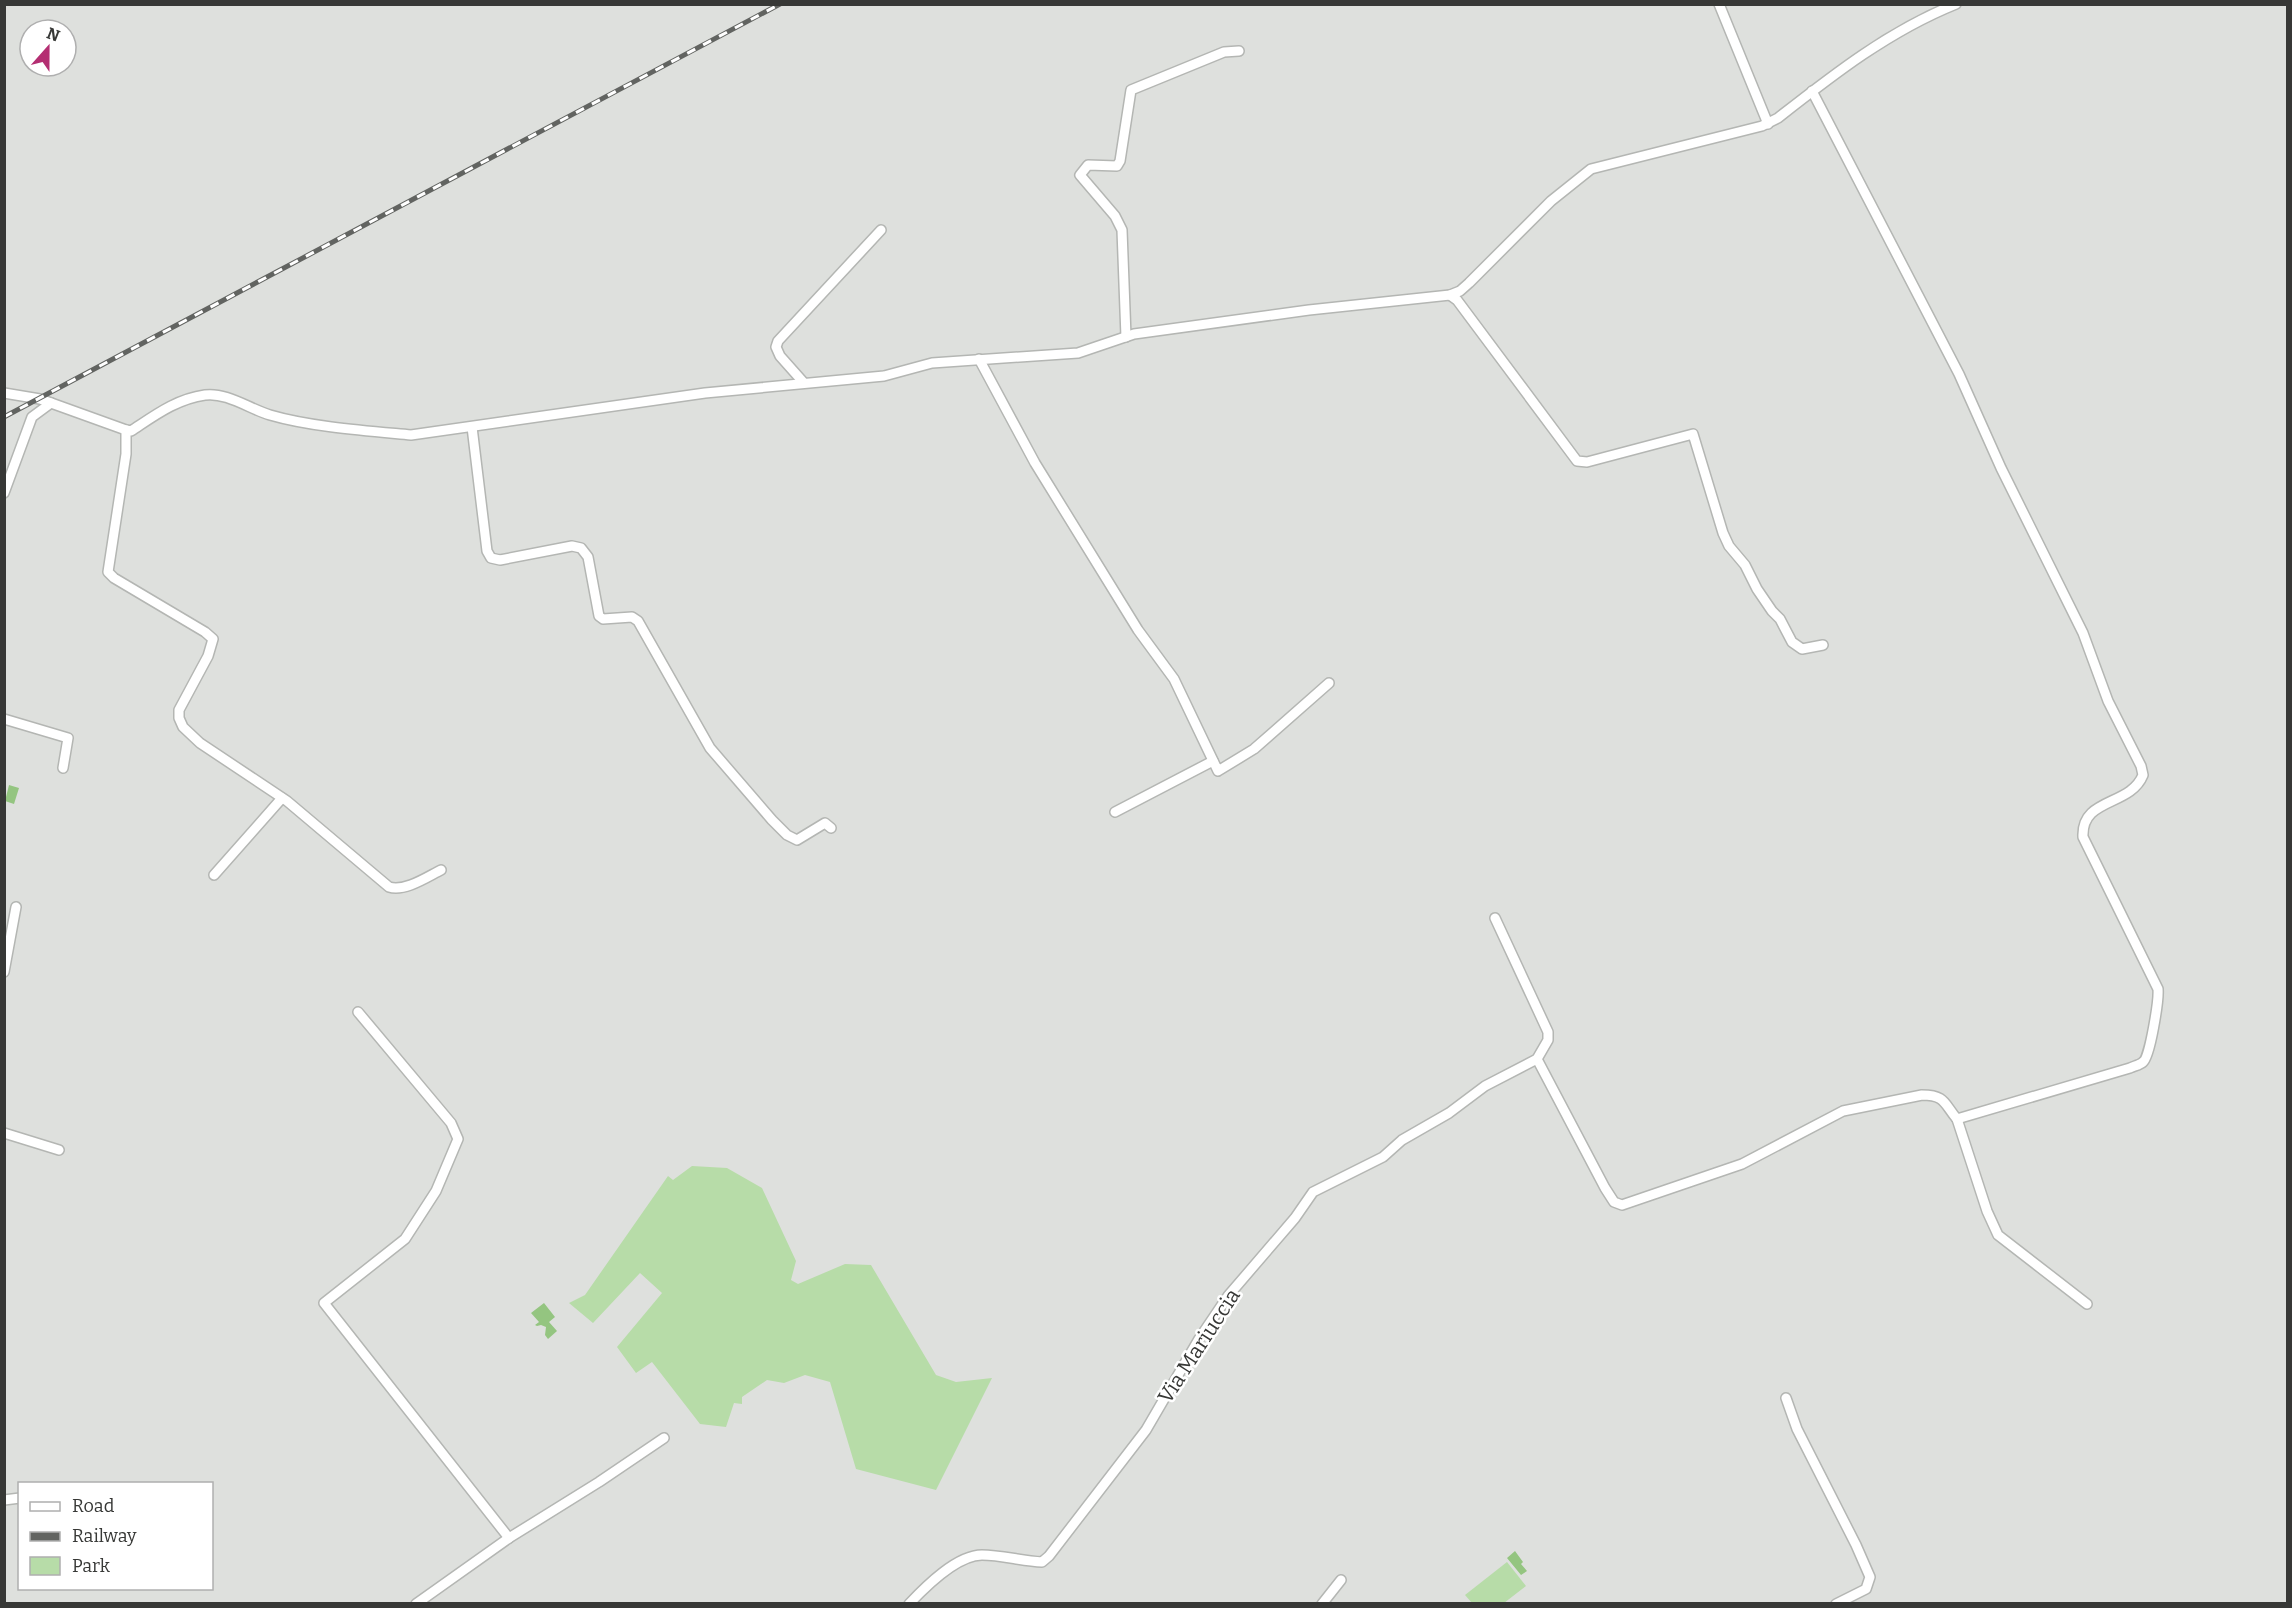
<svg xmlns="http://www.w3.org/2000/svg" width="2292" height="1608" viewBox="0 0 2292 1608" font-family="Bitter,serif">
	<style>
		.green { fill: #b7dca8 }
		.water { fill: #94c580 }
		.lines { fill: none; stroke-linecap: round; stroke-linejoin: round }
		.minor-casing { stroke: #b4b6b3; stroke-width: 12 }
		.minor { stroke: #fff; stroke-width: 9 }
		.rail-casing { stroke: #626461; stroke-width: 5 }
		.rail { stroke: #fff; stroke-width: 3; stroke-dasharray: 9; stroke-linecap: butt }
		.labels { text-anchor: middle; stroke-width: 5; stroke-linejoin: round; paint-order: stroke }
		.street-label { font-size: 21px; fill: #373836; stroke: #fff }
	</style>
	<rect width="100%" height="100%" fill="#dee0dd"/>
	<g class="green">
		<path d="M692,1166L727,1168L762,1188L796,1261L791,1280L798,1284L845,1264L871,1265L936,1375L956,1382L992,1378L936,1490L856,1469L830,1382L805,1375L784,1383L767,1380L742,1397V1404L734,1403L726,1427L700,1424L652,1362L636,1373L617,1347L662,1293L640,1273L593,1323L569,1303L585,1295L668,1176L673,1180Z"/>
		<path d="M1507,1562L1526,1586L1504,1603H1472L1465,1595Z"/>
	</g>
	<g class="water">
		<path d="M9,785L19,788L14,804L5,801Z"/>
		<path d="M544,1303L555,1317L549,1322L557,1331L548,1339L545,1335L546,1327L541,1325L537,1326L535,1325L539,1322L531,1313Z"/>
		<path d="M1515,1551L1523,1562L1521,1564L1527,1571L1521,1575L1507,1558Z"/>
	</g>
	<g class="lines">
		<g class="minor-casing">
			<g id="minor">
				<path d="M1719,4L1768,124"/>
				<path d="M1450,295L1457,300L1577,461L1587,462L1693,434L1723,533L1729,546L1745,565L1757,589L1772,611L1780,619L1792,642L1802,649L1823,645"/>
				<path d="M1126,337L1122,230L1115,216L1080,175L1088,165L1117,166L1120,161L1131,90L1224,52L1239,51"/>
				<path d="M979,359L1035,463L1138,630L1174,679L1218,771L1254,749L1329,683"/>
				<path d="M804,383L780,356L776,347L778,341L881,230"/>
				<path d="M4,393L40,399L126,430L131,431C154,416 176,399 205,395C226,392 250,409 270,415C311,427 368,431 411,435L705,393L884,376L932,363L1078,353L1134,334L1309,310L1450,295L1460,291L1469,283L1551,201L1591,169L1762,126L1778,118C1834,74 1889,31 1956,4"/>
				<path d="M472,427L487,551L491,558L500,560L572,546L581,548L588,557L599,616L603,619L632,617L638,621L710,748L772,820L787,835L797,840L825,823L831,828"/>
				<path d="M126,430V454L108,572L114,578L205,632L213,639L208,656L179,710V718L183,727L200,743L287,801L389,887C405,892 427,877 441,870"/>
				<path d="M4,493L32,417L51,403"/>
				<path d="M4,719L68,738L63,768"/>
				<path d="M1115,812L1213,761"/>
				<path d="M214,875L282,798"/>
				<path d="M4,972L16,907"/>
				<path d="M358,1012L451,1123L458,1139L436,1191L405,1239L324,1303L509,1538"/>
				<path d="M1537,1059L1605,1188L1614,1202L1622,1205L1742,1164L1843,1111L1922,1095C1946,1095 1944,1104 1957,1119L2130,1068C2134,1066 2140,1065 2143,1062C2150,1057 2159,1000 2158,989L2083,837C2081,797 2130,807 2143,775L2141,766L2108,701L2083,633L2001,468L1959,374L1812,91"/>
				<path d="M1957,1119L1987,1211L1998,1235L2087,1304"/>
				<path d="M4,1133L59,1150"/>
				<path d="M1786,1398L1797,1429L1856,1545L1870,1577L1866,1589L1836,1604"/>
				<path d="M4,1500L20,1498"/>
				<path d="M416,1604L509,1538L599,1482L664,1438"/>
				<path d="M909,1604C926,1586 957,1555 982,1555C1001,1555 1022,1561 1042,1562L1049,1556L1146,1430L1199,1339L1228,1296L1295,1218L1313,1192L1383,1157L1402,1140L1449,1113L1485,1086L1537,1059L1548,1040V1032L1495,918"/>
				<path d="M1322,1604L1341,1580"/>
			</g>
		</g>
		<use href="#minor" class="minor"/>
		<g class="rail-casing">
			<path id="rail" d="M4,417L780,4"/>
		</g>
		<use href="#rail" class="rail"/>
	</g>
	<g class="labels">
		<g class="street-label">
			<text transform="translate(1199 1346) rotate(-57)" y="7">Via Mariuccia</text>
		</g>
	</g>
	<rect width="2292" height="1608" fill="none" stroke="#373836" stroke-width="12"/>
	<rect x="18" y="1482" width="195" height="108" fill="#ffffff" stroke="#afafaf" stroke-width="1.5"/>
	<rect x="30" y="1502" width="30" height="9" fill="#ffffff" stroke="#afafaf" stroke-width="1.5"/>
	<text x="72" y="1512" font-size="18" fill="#373836">Road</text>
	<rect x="30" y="1532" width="30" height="9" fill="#626461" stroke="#afafaf" stroke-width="1.5"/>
	<text x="72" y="1542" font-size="18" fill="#373836">Railway</text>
	<rect x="30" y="1557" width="30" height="18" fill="#b7dca8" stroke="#afafaf" stroke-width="1.5"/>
	<text x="72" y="1572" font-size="18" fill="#373836">Park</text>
	<g transform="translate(48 48) rotate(21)"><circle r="28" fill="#ffffff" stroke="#afafaf" stroke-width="1.5"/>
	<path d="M0-4.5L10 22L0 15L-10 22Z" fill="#b42e72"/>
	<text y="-9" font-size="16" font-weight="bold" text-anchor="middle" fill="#373836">N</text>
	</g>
</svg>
